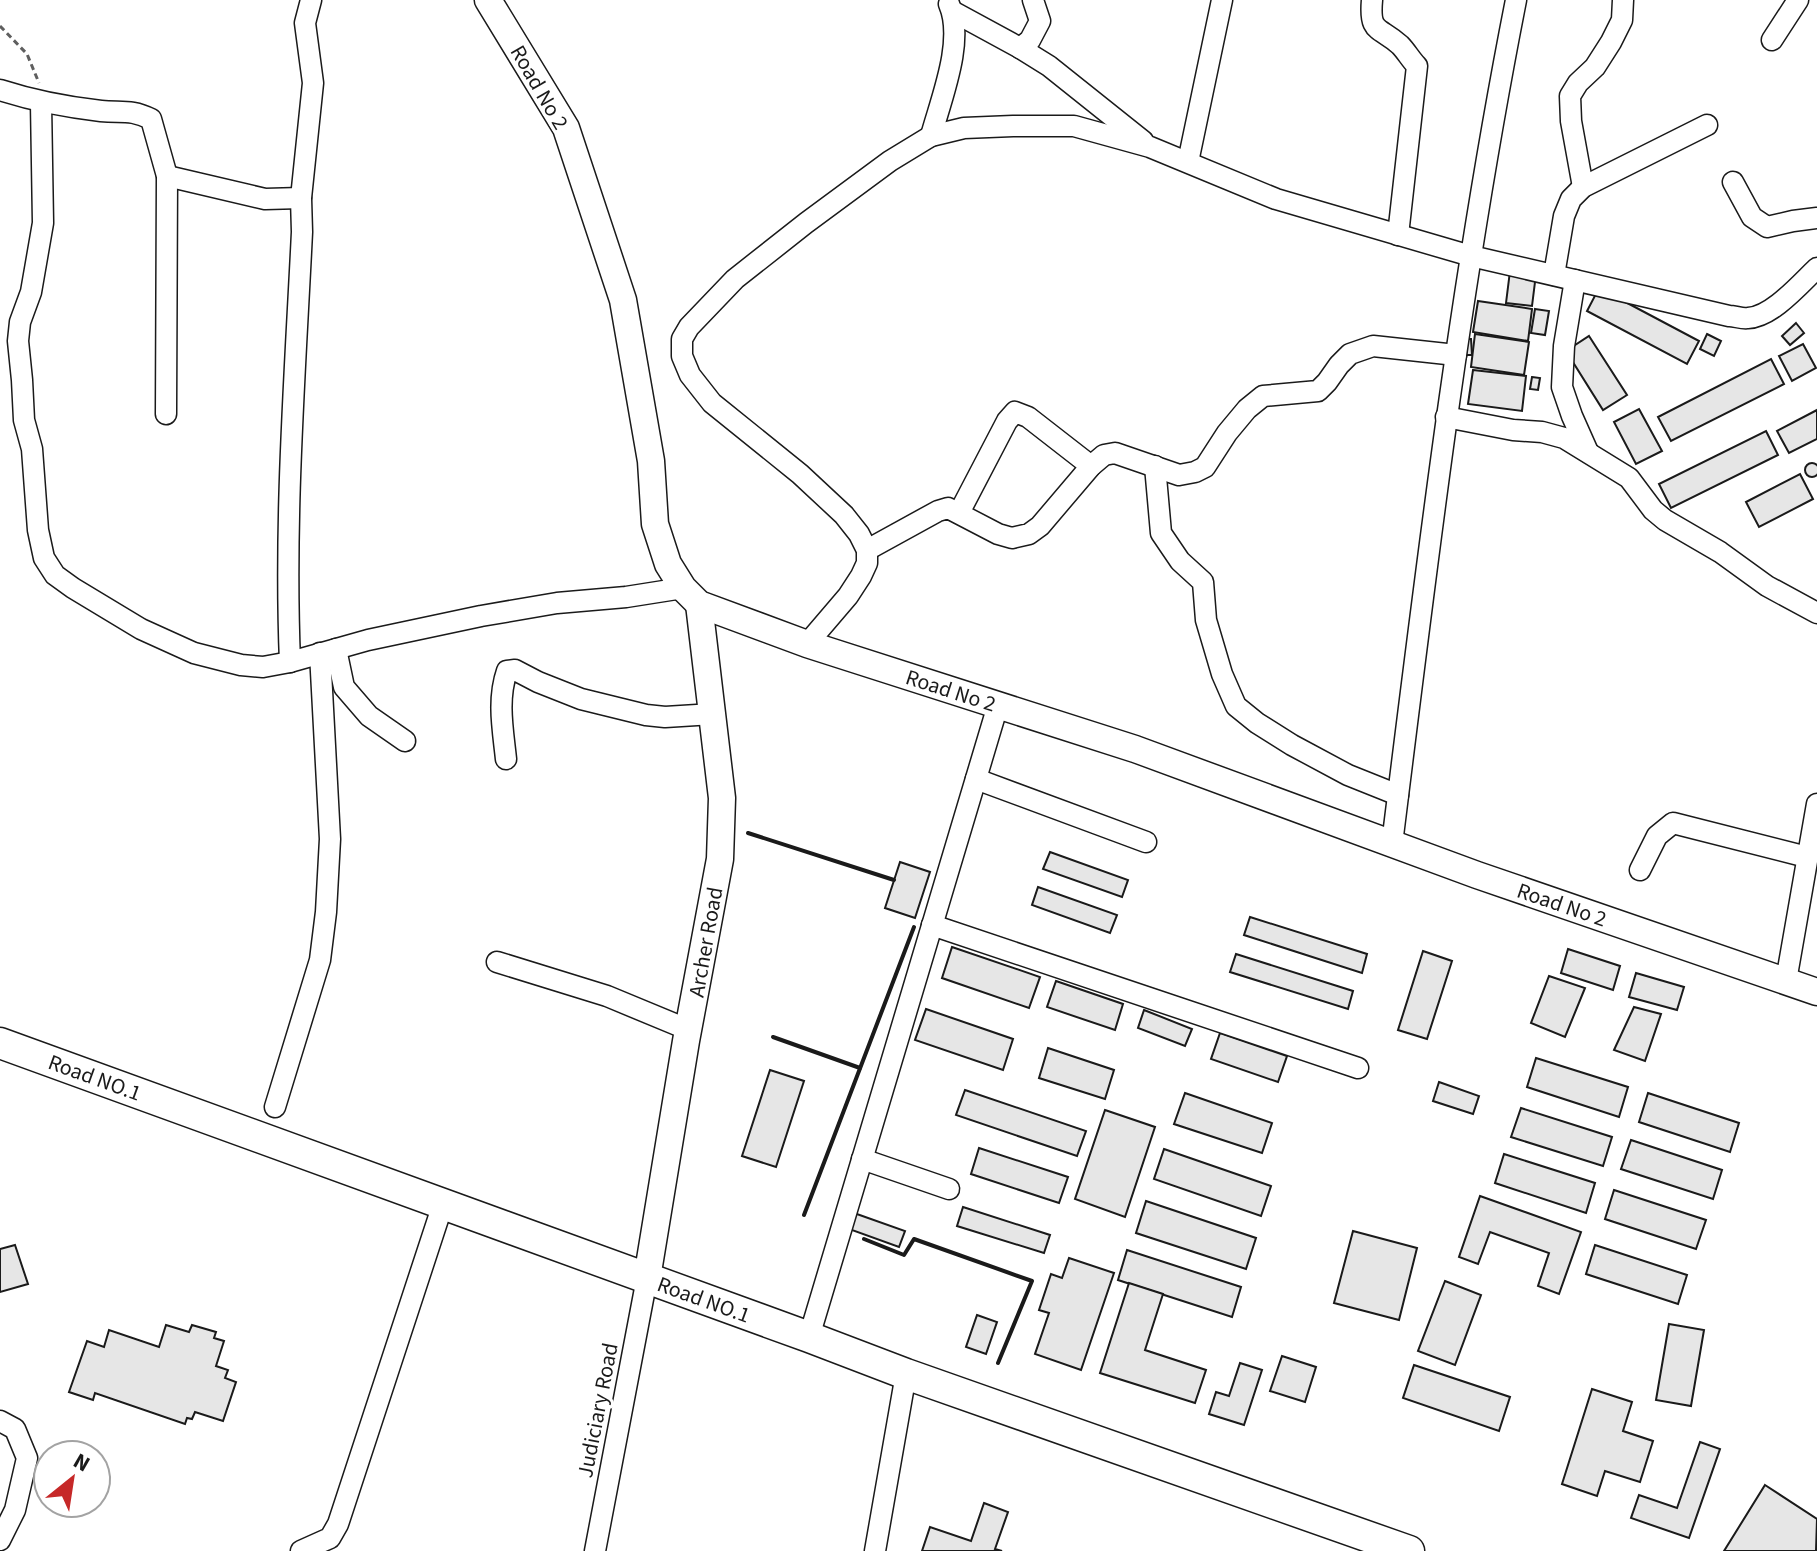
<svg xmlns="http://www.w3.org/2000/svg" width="1817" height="1551" viewBox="0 0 1817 1551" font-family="'Source Sans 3',sans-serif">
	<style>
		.building { fill: #e6e6e6; stroke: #1a1a1a; stroke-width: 2 }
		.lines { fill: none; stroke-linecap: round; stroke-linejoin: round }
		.minor-casing { stroke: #1a1a1a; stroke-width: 23 }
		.major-casing { stroke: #1a1a1a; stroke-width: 29 }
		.highway-casing { stroke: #1a1a1a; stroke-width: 33 }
		.path { stroke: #5f5f5f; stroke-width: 3; stroke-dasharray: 6 4; stroke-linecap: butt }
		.minor { stroke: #fff; stroke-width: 20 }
		.major { stroke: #fff; stroke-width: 26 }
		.highway { stroke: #fff; stroke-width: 30 }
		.wall { stroke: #1a1a1a; stroke-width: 4 }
		.labels { text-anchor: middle; stroke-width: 6; stroke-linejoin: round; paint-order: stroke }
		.street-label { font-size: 22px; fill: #1a1a1a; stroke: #fff }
	</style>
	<rect width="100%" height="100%" fill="#fff"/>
	<g class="building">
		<path d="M1510,271L1536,274L1532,306L1506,303Z"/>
		<path d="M1599,288L1699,341L1687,364L1587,311Z"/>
		<path d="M1478,301L1532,309L1528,341L1473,332Z"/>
		<path d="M1535,309L1549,311L1545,335L1531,333Z"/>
		<path d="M1796,323L1804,333L1790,345L1782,336Z"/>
		<path d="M1475,334L1529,342L1524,375L1471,367Z"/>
		<path d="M1707,334L1721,341L1714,356L1700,349Z"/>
		<path d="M1589,336L1627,395L1603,410L1566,351Z"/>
		<path d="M1465,339H1471L1472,355H1466Z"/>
		<path d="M1803,344L1816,368L1792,381L1779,356Z"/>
		<path d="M1771,359L1784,384L1671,441L1658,417Z"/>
		<path d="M1473,370L1526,376L1522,411L1468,404Z"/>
		<path d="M1532,377L1540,378L1538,390L1530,389Z"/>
		<path d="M1639,409L1662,451L1636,464L1614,422Z"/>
		<path d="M1817,410V439L1789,453L1777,431Z"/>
		<path d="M1766,431L1778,455L1671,508L1659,484Z"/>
		<circle cx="1812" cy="470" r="7"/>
		<path d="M1800,474L1813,499L1759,527L1746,502Z"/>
		<path d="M1050,852L1128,880L1122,897L1043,869Z"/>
		<path d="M900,862L930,872L915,918L885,908Z"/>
		<path d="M1038,887L1117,915L1110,933L1032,905Z"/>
		<path d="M1250,917L1367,954L1362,973L1244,935Z"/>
		<path d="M952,947L1040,977L1029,1008L942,978Z"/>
		<path d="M1568,949L1620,966L1613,990L1561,973Z"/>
		<path d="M1423,951L1452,961L1427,1039L1398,1030Z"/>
		<path d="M1236,954L1353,991L1348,1009L1230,972Z"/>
		<path d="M1636,973L1684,987L1677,1010L1629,997Z"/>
		<path d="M1549,976L1585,988L1565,1037L1531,1023Z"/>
		<path d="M1056,981L1123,1004L1115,1030L1047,1007Z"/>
		<path d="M1634,1007L1661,1014L1645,1061L1614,1050Z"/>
		<path d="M926,1009L1013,1039L1003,1070L915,1040Z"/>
		<path d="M1144,1010L1192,1029L1185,1046L1138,1028Z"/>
		<path d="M1220,1033L1287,1056L1278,1082L1211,1059Z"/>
		<path d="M1048,1048L1114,1070L1105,1099L1039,1078Z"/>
		<path d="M1536,1058L1628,1087L1619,1117L1527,1087Z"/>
		<path d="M770,1070L804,1081L776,1167L742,1156Z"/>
		<path d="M1439,1082L1479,1096L1473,1114L1433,1101Z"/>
		<path d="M965,1090L1086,1131L1077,1156L956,1115Z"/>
		<path d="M1185,1093L1272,1123L1262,1153L1174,1124Z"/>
		<path d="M1648,1093L1739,1123L1730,1152L1639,1122Z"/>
		<path d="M1521,1108L1612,1137L1603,1166L1511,1137Z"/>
		<path d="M1105,1110L1155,1127L1125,1217L1075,1199Z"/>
		<path d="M1631,1140L1722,1170L1713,1199L1621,1169Z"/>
		<path d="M979,1148L1068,1177L1059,1203L971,1174Z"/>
		<path d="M1164,1149L1271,1186L1261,1216L1154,1179Z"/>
		<path d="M1504,1154L1595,1183L1586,1213L1495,1183Z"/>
		<path d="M1614,1190L1706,1220L1696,1249L1605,1219Z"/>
		<path d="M1480,1196L1581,1232L1559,1294L1538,1286L1549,1253L1490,1232L1478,1264L1459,1257Z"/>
		<path d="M1146,1201L1256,1238L1246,1269L1136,1233Z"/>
		<path d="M963,1207L1050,1235L1044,1253L957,1226Z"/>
		<path d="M854,1213L905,1231L899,1247L849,1229Z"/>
		<path d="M1353,1231L1417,1248L1399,1320L1334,1303Z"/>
		<path d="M15,1245L28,1284L0,1292V1249Z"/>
		<path d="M1595,1245L1687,1275L1678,1304L1586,1274Z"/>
		<path d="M1127,1250L1241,1287L1232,1317L1118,1280Z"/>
		<path d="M1069,1258L1114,1273L1081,1370L1035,1354L1049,1313L1039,1310L1051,1274L1062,1278Z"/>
		<path d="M1445,1281L1481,1295L1455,1365L1418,1351Z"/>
		<path d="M1129,1283L1163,1294L1145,1350L1206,1370L1195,1403L1100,1373Z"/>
		<path d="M977,1315L997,1322L986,1354L966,1347Z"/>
		<path d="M1669,1324L1704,1330L1691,1406L1656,1400Z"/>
		<path d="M166,1325L189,1332L192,1325L216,1332L214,1338L224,1341L216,1366L228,1370L225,1378L236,1382L223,1421L195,1412L192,1419L187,1418L185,1424L95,1393L93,1400L69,1392L87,1341L104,1347L109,1330L159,1347Z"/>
		<path d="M1282,1356L1316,1367L1305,1402L1270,1391Z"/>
		<path d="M1240,1363L1262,1370L1244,1425L1209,1414L1216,1392L1229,1396Z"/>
		<path d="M1414,1365L1510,1397L1499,1431L1403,1398Z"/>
		<path d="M1592,1389L1632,1402L1623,1431L1653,1441L1640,1482L1605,1471L1597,1496L1562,1484Z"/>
		<path d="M1700,1442L1720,1449L1689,1538L1631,1518L1639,1495L1677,1508Z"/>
		<path d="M1765,1485L1817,1519L1816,1551H1724Z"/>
		<path d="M984,1503L1008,1512L995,1549L1002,1551H922L930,1527L971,1541Z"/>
	</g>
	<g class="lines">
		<g class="minor-casing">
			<g id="minor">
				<path d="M1372,0C1369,34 1379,26 1400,45C1406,51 1411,60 1417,66L1398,235"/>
				<path d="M952,11L1020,48L1049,66L1143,141"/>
				<path d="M1772,40L1798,0"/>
				<path d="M1020,48L1030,40L1040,21L1033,0"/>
				<path d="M0,90C34,101 66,107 101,111C122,113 131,109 151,119L167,176L166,414"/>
				<path d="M41,103L43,223L31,292L20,322L18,341L22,380L24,420L32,449L38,530L44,558L55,575L73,588L141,629L194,653L241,665L263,667L290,662L368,640L481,616L557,603L626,597L683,588"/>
				<path d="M931,136C941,99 965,41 949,4"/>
				<path d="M1188,162L1222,0"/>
				<path d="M167,176L265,199L301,198"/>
				<path d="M1733,182L1752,217L1767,227L1793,221L1817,218"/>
				<path d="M1583,187L1571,121L1570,96L1578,83L1595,67L1611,42L1622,20L1623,0"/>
				<path d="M1554,275L1564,216L1571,199L1583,187L1707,125"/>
				<path d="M1575,280L1564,346L1562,387L1572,416L1588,452"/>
				<path d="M1446,417L1513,430L1542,432L1564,438L1629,478L1653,510L1665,520L1720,552L1767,586L1817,613"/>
				<path d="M1155,466L1161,533L1180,561L1203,582L1206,620L1222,674L1236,706L1257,723L1292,745L1348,775L1398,795"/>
				<path d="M959,513L1007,421L1015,412L1028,417L1091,466"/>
				<path d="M867,550L938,511L948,508L998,534L1012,538L1029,534L1040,526L1091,466L1104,455L1115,453L1179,475L1195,472L1205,467L1227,433L1247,409L1263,396L1318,391L1327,382L1339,365L1350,354L1373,346L1456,355"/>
				<path d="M807,644L848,596L861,576L867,563V550L859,534L844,515L800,474L712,403L690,375L682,356V339L689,327L735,279L806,223L890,161L931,136L964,128L1013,126H1074L1150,147L1276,199L1471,256L1729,316C1735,316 1742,319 1748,318C1772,317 1800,284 1817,268"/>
				<path d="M336,649L344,687L369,716L405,741"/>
				<path d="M290,662C284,519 295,375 302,232L301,198L313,83L305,23L311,0"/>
				<path d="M506,759C503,730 497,700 507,671L515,670L538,682L581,699L646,715L665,717L713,714"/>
				<path d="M976,779L1146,842"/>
				<path d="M1392,844C1427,562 1461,279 1516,0"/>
				<path d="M1640,870L1657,836L1673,823L1807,857"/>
				<path d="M932,925L1358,1068"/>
				<path d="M497,962L607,996L689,1030"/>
				<path d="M1786,981L1817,804"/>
				<path d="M275,1107L320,960L326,912L330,839L320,653"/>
				<path d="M862,1159L949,1189"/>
				<path d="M809,1337L998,705"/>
				<path d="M0,1421L15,1429L27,1458L15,1510L0,1540"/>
				<path d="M301,1551L330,1538L338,1524L443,1204"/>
				<path d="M595,1551L647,1278"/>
				<path d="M875,1551L906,1374"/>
			</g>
		</g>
		<g class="major-casing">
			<g id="major">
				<path d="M488,0L566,128L623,300L651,461L655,524L668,564L683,588L699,604L807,644L1135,749L1477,875L1817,992"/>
				<path d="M647,1278L686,1041L720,859L722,798L699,604"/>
			</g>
		</g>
		<g class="highway-casing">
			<path id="highway" d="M0,1043L809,1337L906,1374L1409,1551"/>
		</g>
		<path class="path" d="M0,26L27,54L39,83"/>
		<use href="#minor" class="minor"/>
		<use href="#major" class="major"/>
		<use href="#highway" class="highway"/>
		<g class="wall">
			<path d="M748,833L894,880"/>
			<path d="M773,1037L860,1068"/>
			<path d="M804,1215L914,927"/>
			<path d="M864,1239L904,1255L914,1239L1032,1281L998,1363"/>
		</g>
	</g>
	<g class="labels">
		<g class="street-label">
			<text transform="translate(540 87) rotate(60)" y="8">Road No 2</text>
			<text transform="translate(951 690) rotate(18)" y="8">Road No 2</text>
			<text transform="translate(1562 904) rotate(19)" y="8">Road No 2</text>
			<text transform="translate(705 942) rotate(-80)" y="8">Archer Road</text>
			<text transform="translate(95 1077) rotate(20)" y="8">Road NO.1</text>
			<text transform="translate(704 1299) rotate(20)" y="8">Road NO.1</text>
			<text transform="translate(597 1410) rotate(-79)" y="8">Judiciary Road</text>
		</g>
	</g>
	<g transform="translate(72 1479) rotate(30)"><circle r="38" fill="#ffffff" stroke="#a3a3a3" stroke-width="2"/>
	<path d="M0-6L14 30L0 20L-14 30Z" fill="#c62828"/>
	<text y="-12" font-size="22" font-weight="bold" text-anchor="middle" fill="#1a1a1a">N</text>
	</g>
</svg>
